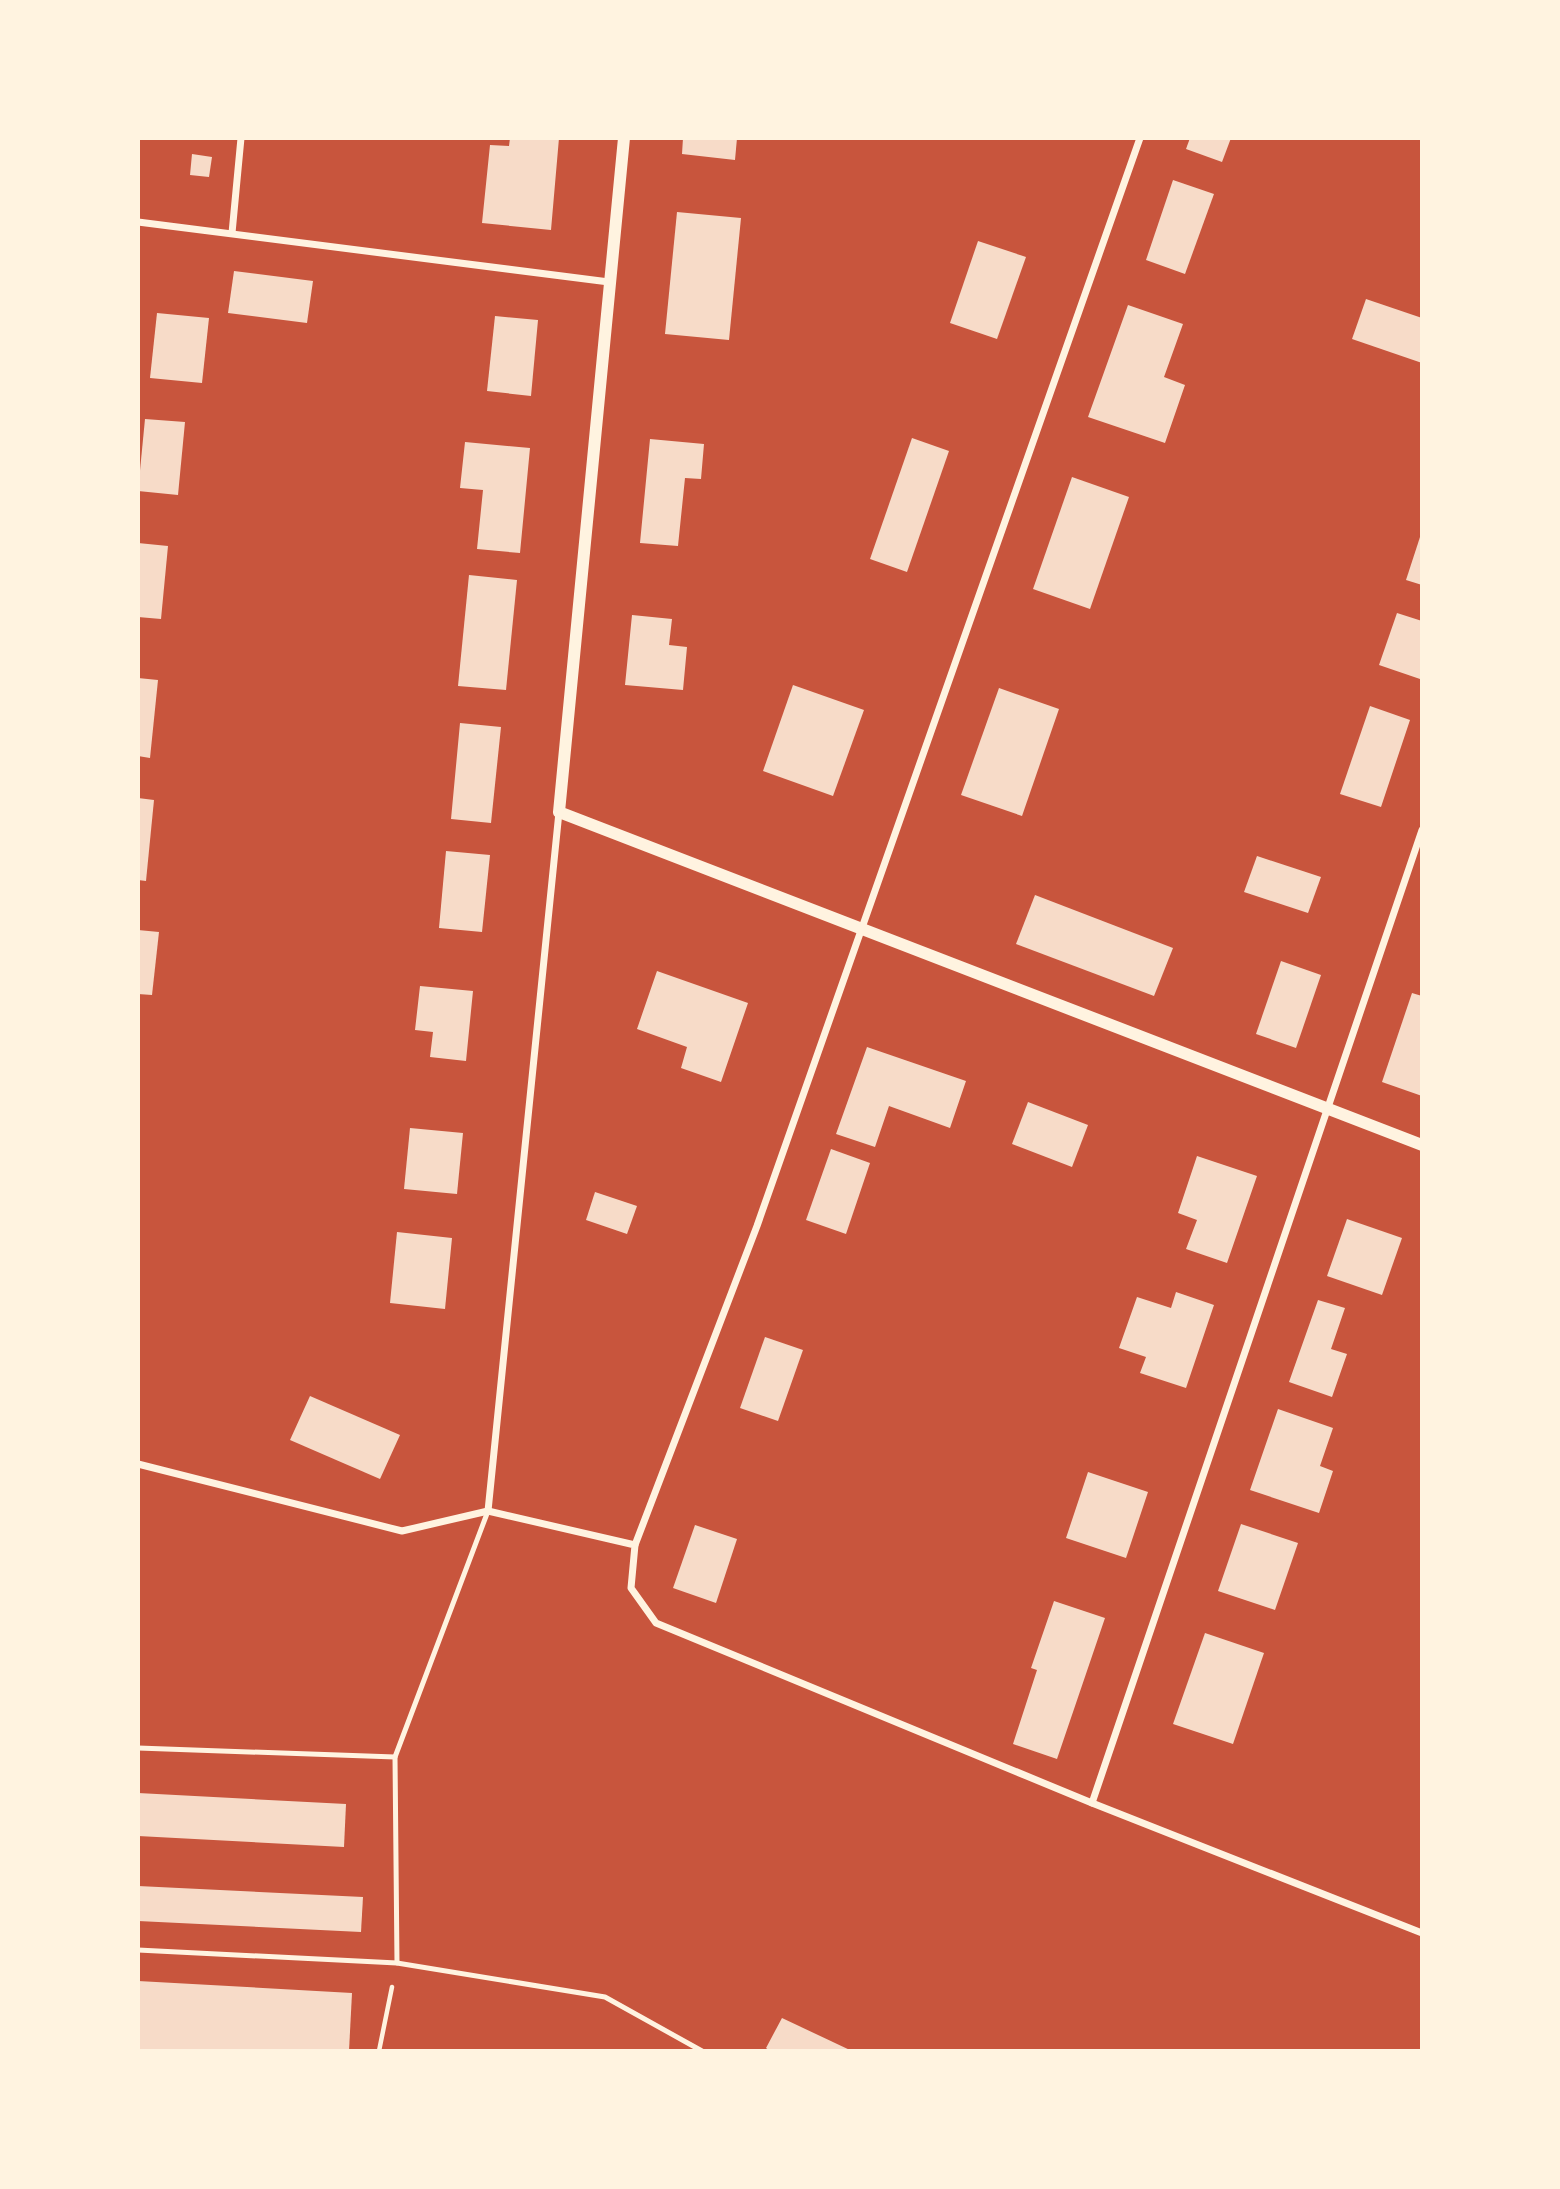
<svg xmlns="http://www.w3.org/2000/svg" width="1560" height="2189" viewBox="0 0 1560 2189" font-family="'Golos Text',sans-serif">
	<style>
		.building { fill: #f7dbc8 }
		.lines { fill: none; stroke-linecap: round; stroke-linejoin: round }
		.path { stroke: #fff3e0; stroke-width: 4.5 }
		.service { stroke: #fff3e0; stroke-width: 5 }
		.minor { stroke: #fff3e0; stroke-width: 7 }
		.tertiary { stroke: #fff3e0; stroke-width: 12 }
	</style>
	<rect width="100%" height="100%" fill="#c8553d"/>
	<g class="building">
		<path d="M510,138H559L551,230L482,223L490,145L509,146Z"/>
		<path d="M683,138H737L735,160L682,154Z"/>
		<path d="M1190,138H1231L1222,162L1186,149Z"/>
		<path d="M192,154L212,157L209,177L190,175Z"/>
		<path d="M1173,180L1214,194L1185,274L1146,260Z"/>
		<path d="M677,212L741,218L729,340L665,334Z"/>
		<path d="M978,241L1026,257L997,339L950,323Z"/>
		<path d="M234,271L313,281L307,323L228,313Z"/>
		<path d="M1366,299L1422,318V363L1352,339Z"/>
		<path d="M1128,305L1183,324L1164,377L1185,385L1165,443L1088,417Z"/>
		<path d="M157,313L209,318L202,383L150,378Z"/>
		<path d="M495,316L538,320L531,396L487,391Z"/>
		<path d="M145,419L185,422L178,495L138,491Z"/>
		<path d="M912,438L949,451L907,572L870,559Z"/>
		<path d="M650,439L704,444L701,479L685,478L678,546L640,543Z"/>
		<path d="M465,442L530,448L520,553L477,549L483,490L460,488Z"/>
		<path d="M1072,477L1129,497L1090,609L1033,589Z"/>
		<path d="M1421,534H1422V585L1406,580Z"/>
		<path d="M138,543L168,546L161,619L138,617Z"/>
		<path d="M469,575L517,580L506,690L458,686Z"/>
		<path d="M1397,613L1422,621L1420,679L1379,665Z"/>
		<path d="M632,615L672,619L669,645L687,647L683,690L625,685Z"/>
		<path d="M138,678L158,680L150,758L138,756Z"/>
		<path d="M793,685L864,710L833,796L763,771Z"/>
		<path d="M999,688L1059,709L1022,816L961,795Z"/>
		<path d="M1370,706L1410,720L1381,807L1340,794Z"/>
		<path d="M460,723L501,727L491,823L451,819Z"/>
		<path d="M138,798L154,800L146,881L138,880Z"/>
		<path d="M446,851L490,855L482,932L439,928Z"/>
		<path d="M1257,856L1321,877L1308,913L1244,892Z"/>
		<path d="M1035,895L1173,948L1154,996L1016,944Z"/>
		<path d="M138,930L159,932L152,995L138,994Z"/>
		<path d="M1281,961L1321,975L1296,1048L1256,1034Z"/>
		<path d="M657,971L748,1003L721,1082L681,1068L687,1047L637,1029Z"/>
		<path d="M420,986L473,991L466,1061L430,1057L433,1032L415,1030Z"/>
		<path d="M1412,993L1422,996V1096L1382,1082Z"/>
		<path d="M867,1047L966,1081L950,1128L889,1106L875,1147L836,1134Z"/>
		<path d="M1028,1102L1088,1125L1072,1167L1012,1144Z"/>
		<path d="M410,1128L463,1133L457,1194L404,1189Z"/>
		<path d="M831,1149L870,1163L846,1234L806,1220Z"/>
		<path d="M1197,1156L1257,1176L1227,1263L1186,1249L1197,1220L1178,1213Z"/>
		<path d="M595,1192L637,1206L627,1234L586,1220Z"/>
		<path d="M1347,1219L1402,1238L1382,1295L1327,1276Z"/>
		<path d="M397,1232L452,1238L445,1309L390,1303Z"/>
		<path d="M1176,1292L1214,1305L1186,1388L1140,1373L1146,1357L1119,1348L1137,1297L1171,1308Z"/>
		<path d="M1318,1300L1345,1308L1331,1349L1347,1354L1332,1397L1289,1382Z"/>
		<path d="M765,1337L803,1350L778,1421L740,1408Z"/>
		<path d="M310,1396L400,1435L380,1479L290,1440Z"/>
		<path d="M1278,1409L1333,1428L1320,1466L1333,1471L1319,1513L1250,1490Z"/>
		<path d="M1088,1472L1148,1492L1126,1558L1066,1538Z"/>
		<path d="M1241,1524L1298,1543L1275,1610L1218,1591Z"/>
		<path d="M695,1525L737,1539L716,1603L673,1588Z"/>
		<path d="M1054,1601L1105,1618L1057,1759L1013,1744L1037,1670L1031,1668Z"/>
		<path d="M1205,1633L1264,1653L1233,1744L1173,1724Z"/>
		<path d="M138,1793L346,1804L344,1847L138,1836Z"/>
		<path d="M138,1886L363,1897L361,1932L138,1921Z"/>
		<path d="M138,1981L352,1993L349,2051H138Z"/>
		<path d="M782,2018L852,2051H770L766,2048Z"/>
	</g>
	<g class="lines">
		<path class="path" d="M379,2051L392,1987"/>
		<g class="service">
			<path d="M138,1748L395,1757L488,1511"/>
			<path d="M395,1757L397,1963"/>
			<path d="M138,1950L397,1963L605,1997L702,2051"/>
		</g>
		<g class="minor">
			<path d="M138,222L609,282"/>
			<path d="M232,233L241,138"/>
			<path d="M138,1464L402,1531L488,1511L635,1545L631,1588L656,1623L1092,1803L1422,1933"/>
			<path d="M488,1511L559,812"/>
			<path d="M635,1545L757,1226L1140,138"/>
			<path d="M1092,1803L1422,830"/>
		</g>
		<path class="tertiary" d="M624,138L559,812L1422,1145"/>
	</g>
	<rect width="1560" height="2189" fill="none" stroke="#fff3e0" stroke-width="280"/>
</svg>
